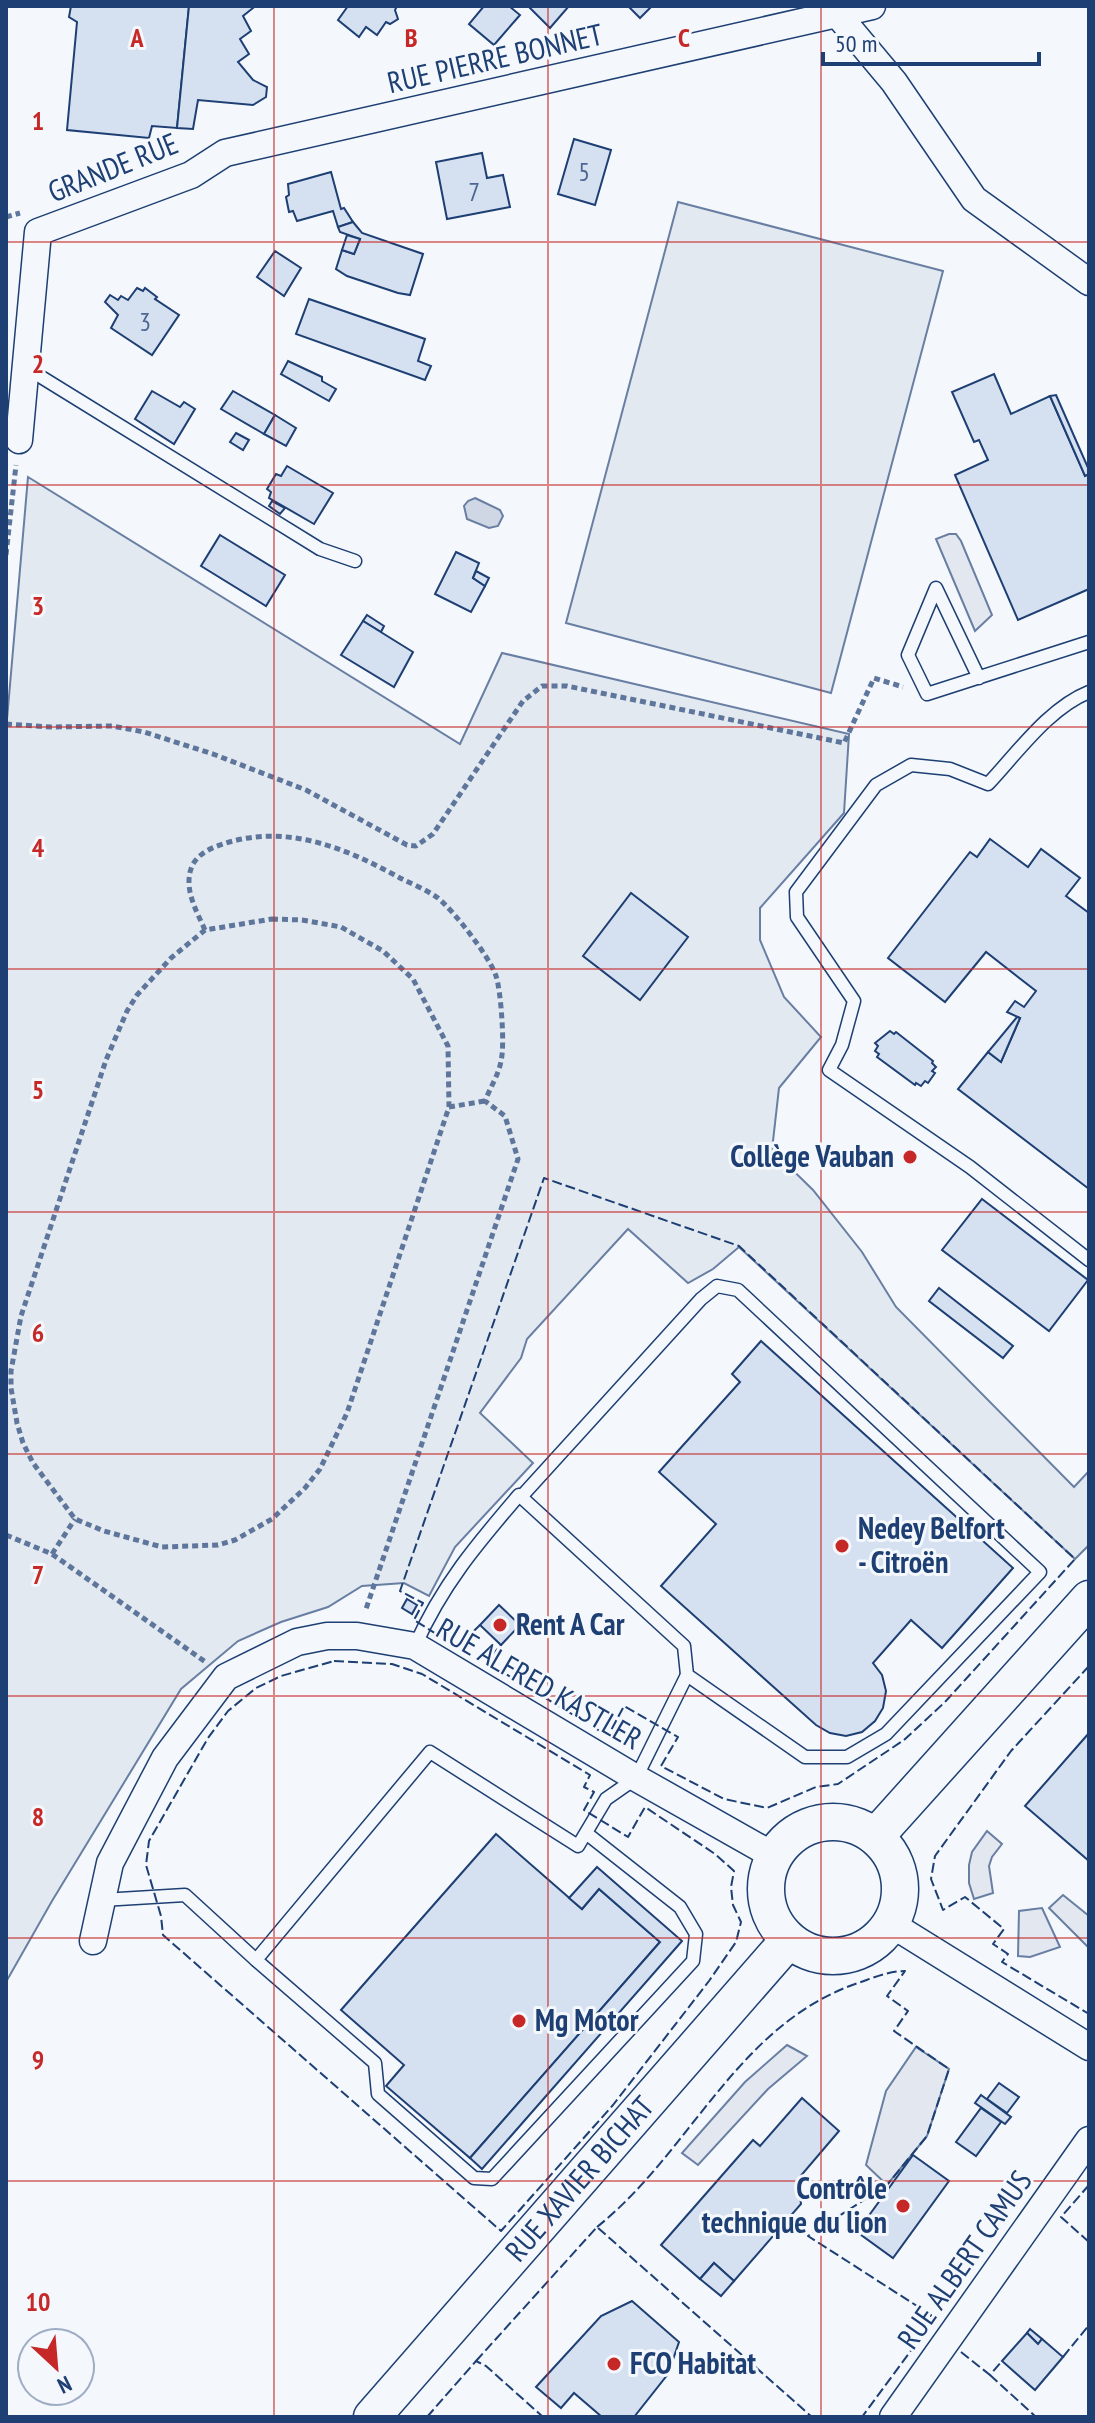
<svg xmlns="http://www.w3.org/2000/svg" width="1095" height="2423" viewBox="0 0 1095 2423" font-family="'PT Sans Narrow',sans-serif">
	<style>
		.green { fill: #e3e9f0; stroke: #687fa3; stroke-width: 2 }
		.parking { fill: #e3e8f0; stroke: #687fa3; stroke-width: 2 }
		.water { fill: #cfd7e4; stroke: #687fa3; stroke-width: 2 }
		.building { fill: #d5e0f0; stroke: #1d3f73; stroke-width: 2 }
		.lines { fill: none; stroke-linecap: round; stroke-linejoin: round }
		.service-casing { stroke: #1d3f73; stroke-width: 15 }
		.minor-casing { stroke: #1d3f73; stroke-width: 29 }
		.secondary-casing { stroke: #1d3f73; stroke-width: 39 }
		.path { stroke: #5e769c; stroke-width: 5; stroke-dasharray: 6 4; stroke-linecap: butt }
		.service { stroke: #f4f7fb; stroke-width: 12 }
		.minor { stroke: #f4f7fb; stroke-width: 26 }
		.secondary { stroke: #f4f7fb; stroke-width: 36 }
		.fence { stroke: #1d3f73; stroke-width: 2; stroke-dasharray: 10 4; stroke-linecap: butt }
		.grid { fill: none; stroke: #c62828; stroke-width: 2; stroke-opacity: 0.55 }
		.poi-dot { fill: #c62828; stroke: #f4f7fb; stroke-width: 3 }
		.labels { text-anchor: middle; stroke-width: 6; stroke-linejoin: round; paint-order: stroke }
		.number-label { font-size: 26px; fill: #4b6792 }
		.street-label { font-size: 30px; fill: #1d3f73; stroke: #f4f7fb }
		.poi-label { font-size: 30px; font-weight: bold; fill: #1d3f73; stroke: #f4f7fb; text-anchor: start }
		.grid-label { font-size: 26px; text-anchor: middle; font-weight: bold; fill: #c62828; stroke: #f4f7fb; stroke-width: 6; stroke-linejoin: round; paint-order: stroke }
	</style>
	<rect width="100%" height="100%" fill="#f4f7fb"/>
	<g class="green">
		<path d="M678,202L943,271L831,693L566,623Z"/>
		<path d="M28,477L460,744L502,653L849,734L844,813L760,908V940L784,997L821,1037L779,1088L772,1150L813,1190L862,1252L896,1307L1074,1487L1089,1471V1545L1075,1559L739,1247L713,1269L688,1283L628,1229L527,1339L521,1358L480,1413L533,1463L455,1547L429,1596L404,1583L362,1586L328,1607L281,1622L238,1641L181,1689L52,1901L6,1982V731Z"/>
	</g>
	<g class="parking">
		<path d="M949,534H956L961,541L992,615L975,631L936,539Z"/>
		<path d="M987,1831L1002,1844L992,1857L989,1866L993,1893L974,1899L969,1883V1865L972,1852Z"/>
		<path d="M1063,1895L1089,1916V1948L1049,1908Z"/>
		<path d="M1042,1908L1060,1947L1030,1957L1018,1956L1019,1911Z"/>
		<path d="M787,2045L807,2056L768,2089L698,2165L682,2153L745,2082Z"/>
		<path d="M916,2047L949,2069L927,2136L887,2185L866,2165L886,2091Z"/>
	</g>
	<path class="water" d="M475,498L500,510L503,516L498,526L489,528L467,519L464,506L468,501Z"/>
	<g class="building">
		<path d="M71,6H189L177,128L152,126L149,138L67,130L77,22L69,17Z"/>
		<path d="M189,6H251L253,8L243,16L251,31L240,39L249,54L238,62L253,80L267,87L266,97L253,105L198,100L193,129L177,128Z"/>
		<path d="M348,6H397L395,10L398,19L390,24L386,22L377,35L366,27L359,37L338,20Z"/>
		<path d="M484,6H509L520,15L494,45L469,24Z"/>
		<path d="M528,6H569L550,28Z"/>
		<path d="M628,6H652L640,18Z"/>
		<path d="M574,139L611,150L595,205L558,194Z"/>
		<path d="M482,153L487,178L503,175L510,207L447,219L436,162Z"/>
		<path d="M331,172L341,209L344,208L353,222L338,227L333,211L297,221L293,211L289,212L286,197L289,195L288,184Z"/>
		<path d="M353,222L362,233L423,254L410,295L398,293L347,276L336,269L342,250L354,254L360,239L340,232L338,227Z"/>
		<path d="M347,235L360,239L354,254L342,250Z"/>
		<path d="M275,251L301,268L284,296L257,277Z"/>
		<path d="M137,288L143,291L145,288L157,297L155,299L179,315L152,355L111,328L118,315L105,302L110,295L118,300L121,296L128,300Z"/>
		<path d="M309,299L425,339L418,361L431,366L425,380L296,334Z"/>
		<path d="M288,361L322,377V381L336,389L329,401L281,374Z"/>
		<path d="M994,374L1011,414L1050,396L1085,476L1089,474V589L1018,620L955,475L988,460L979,440L974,442L952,392Z"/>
		<path d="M152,391L180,407L184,402L195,409L174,444L135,419Z"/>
		<path d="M233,391L275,415L264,434L221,409Z"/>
		<path d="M1056,395L1089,470V474L1085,476L1050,396Z"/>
		<path d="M275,415L296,428L286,446L264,434Z"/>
		<path d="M236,433L249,440L243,450L230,442Z"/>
		<path d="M287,466L333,493L314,524L269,498L271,492L267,489L276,474L281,476Z"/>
		<path d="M272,501L285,508L280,514L269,506Z"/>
		<path d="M220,535L285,575L266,606L201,566Z"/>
		<path d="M456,552L479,563L473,578L485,586L471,612L435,594Z"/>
		<path d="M476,571L489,578L485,586L473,578Z"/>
		<path d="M367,615L384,626L381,632L363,621Z"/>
		<path d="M363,621L413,652L394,687L341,655Z"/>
		<path d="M990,839L1028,867L1041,849L1080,878L1066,896L1089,913V1189L958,1089L988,1052L1001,1062L1020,1018L1007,1012L1015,1001L1024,1007L1036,991L986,952L945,1002L888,958L970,852L977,857Z"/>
		<path d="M631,893L688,937L640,1000L583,956Z"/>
		<path d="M1017,1017L1020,1018L1001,1062L988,1052Z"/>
		<path d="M890,1031L894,1034L896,1032L933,1061L932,1063L936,1067L932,1071L935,1073L928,1083L925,1081L921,1086L916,1083L915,1085L877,1057L879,1054L875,1051L878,1046L875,1043Z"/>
		<path d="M982,1199L1088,1280L1049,1331L942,1250Z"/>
		<path d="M939,1288L1013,1346L1003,1358L929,1301Z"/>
		<path d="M761,1341L1013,1568L942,1648L911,1620L873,1663L882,1675L886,1691L883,1708L875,1721L862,1732L846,1736L830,1733L816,1725L661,1586L716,1524L659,1472L740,1382L732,1374Z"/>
		<path d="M407,1599L417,1605L412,1614L402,1608Z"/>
		<path d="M499,1605L520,1625L501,1645L480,1625Z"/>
		<path d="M1089,1733V1861L1025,1806Z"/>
		<path d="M496,1834L582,1909L599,1889L660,1942L470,2158L386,2086L404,2065L341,2010Z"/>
		<path d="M597,1867L682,1941L482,2169L470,2158L660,1942L599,1889L582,1909L569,1898Z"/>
		<path d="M999,2083L1019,2097L1007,2113L987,2099Z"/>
		<path d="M981,2095L1011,2117L1005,2124L975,2103Z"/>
		<path d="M802,2098L839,2131L798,2179L801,2204L734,2281L714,2263L700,2279L661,2245L753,2140L760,2146Z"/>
		<path d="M981,2108L1001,2122L976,2156L956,2142Z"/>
		<path d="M913,2155L949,2181L893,2258L857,2232Z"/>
		<path d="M714,2263L734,2281L721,2296L700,2279Z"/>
		<path d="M632,2301L679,2342L668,2374L634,2417H602L574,2393L561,2408L536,2387L601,2316Z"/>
		<path d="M1030,2329L1042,2339L1038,2344L1027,2333Z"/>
		<path d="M1027,2333L1038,2344L1042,2339L1063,2357L1035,2390L1002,2361Z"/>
	</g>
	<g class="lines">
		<g class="service-casing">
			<g id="service">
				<path d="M25,367L320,549L355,561"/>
				<path d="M979,678L936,588L908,655L927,694L1089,642"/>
				<path d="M1089,692C1049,708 1018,752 988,784L950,769L911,765L876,785L796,892L797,917L854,1001L842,1045L829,1070L970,1167L1089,1260"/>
				<path d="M415,1646C442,1585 477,1544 519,1495L684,1646L687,1675L805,1757H847L886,1734L1040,1572L738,1290L717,1286L701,1299L521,1497"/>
				<path d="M586,1833L680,1907L696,1934L693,1961L492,2179L474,2178L378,2094L375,2063L256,1960L430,1752L578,1846L606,1799L636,1778L687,1675"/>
				<path d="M102,1900L185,1895L256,1960"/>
			</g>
		</g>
		<g class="minor-casing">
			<g id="minor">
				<path d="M838,15L894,82L974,199L1089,282"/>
				<path d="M19,440L38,232L191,175L225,153L872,6"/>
				<path d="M891,1924L1089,2047"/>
				<path d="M93,1941L110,1863L165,1758L226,1677L297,1642L327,1636H357L415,1646L636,1778L774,1856"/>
				<path d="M893,2417L1089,2140"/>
			</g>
		</g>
		<g class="secondary-casing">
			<g id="secondary">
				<circle cx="833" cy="1889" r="67"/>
				<path d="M876,1836L1089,1599"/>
				<path id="s1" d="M372,2417L788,1941"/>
			</g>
		</g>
		<g class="path">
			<path d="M6,217L20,213"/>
			<path d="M6,555L16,465"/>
			<path d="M6,724L51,727L112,726L144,732L213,754L306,790L407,845L416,846L433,834L523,701L542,686H567L844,743L874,678L903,687"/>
			<path d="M272,919L302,920L341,927L383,951L413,979L448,1046L449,1107L347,1413L320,1469L305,1488L272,1519L235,1540L218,1545L162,1547L104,1531L75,1519L33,1463L23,1443L17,1423L11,1388V1371L21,1316L106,1060L127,1011L137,995L171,958L205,930Z"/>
			<path d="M205,930C196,910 183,888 192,866C198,853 213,847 226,843C288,824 346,848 400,878C412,884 427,890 438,898C453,910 490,957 496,976C501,991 505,1046 501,1061C499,1074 490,1088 485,1101L505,1116L518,1159L365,1612"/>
			<path d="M449,1107L485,1101"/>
			<path d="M6,1535L52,1554L207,1663"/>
			<path d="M52,1554L75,1519"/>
		</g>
		<use href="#service" class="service"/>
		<use href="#minor" class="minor"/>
		<use href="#secondary" class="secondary"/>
		<g class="fence">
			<path d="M480,1625L457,1647L414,1620L423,1603L400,1591L544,1178L739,1246L1075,1559L945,1702L904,1740L838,1784L816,1787L767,1808L724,1799L661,1766L678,1737L624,1706L608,1736L486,1662L501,1645"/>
			<path d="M334,1661L392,1664L422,1674L590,1775L584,1787L594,1792L584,1810L628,1837L645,1807L715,1854L734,1871L731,1887L733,1905L741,1922L736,1942L709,1981L613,2105L501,2231L163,1935L161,1916L146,1865L149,1841L208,1738L228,1711L256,1688L281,1676Z"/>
			<path d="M1089,1666L1011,1751L935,1856L931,1879L943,1910L965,1897L1004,1929L993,1944L1008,1954L1002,1962L1089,2014"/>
			<path d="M1089,2185L1061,2217L1089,2242"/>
			<path d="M597,2227C691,2152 737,2024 858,1983C873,1978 888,1971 905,1971L887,1996L908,2011L894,2031L949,2069L927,2136L887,2185L808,2236L931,2315L932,2322L862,2417"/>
			<path d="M961,2352L990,2375L1002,2361"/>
			<path d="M1063,2357L1089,2325"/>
			<path d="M476,2361L597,2227L812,2417"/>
			<path d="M990,2375L1036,2417"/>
			<path d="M427,2417L476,2361L486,2366L543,2417"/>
		</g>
	</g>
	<path class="grid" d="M274,6V2417M548,6V2417M821,6V2417M6,242H1089M6,485H1089M6,727H1089M6,969H1089M6,1212H1089M6,1454H1089M6,1696H1089M6,1938H1089M6,2181H1089"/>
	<g class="poi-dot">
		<circle cx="910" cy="1157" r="8"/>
		<circle cx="842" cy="1546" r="8"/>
		<circle cx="500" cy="1625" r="8"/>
		<circle cx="519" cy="2021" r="8"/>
		<circle cx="903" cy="2206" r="8"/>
		<circle cx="614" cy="2364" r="8"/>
	</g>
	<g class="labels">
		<g class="number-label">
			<text x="584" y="181">5</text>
			<text x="474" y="201">7</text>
			<text x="145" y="331">3</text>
		</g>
		<g class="street-label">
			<text transform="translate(495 59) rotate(-13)" y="10">RUE PIERRE BONNET</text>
			<text transform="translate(113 168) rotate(-22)" y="10">GRANDE RUE</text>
			<text transform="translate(539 1684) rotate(30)" y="10">RUE ALFRED KASTLER</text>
			<text dy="10" stroke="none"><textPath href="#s1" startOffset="316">RUE XAVIER BICHAT</textPath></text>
			<text transform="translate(965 2260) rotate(-55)" y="10">RUE ALBERT CAMUS</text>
		</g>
		<g class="poi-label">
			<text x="894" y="1167" text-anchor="end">Collège Vauban</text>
			<text x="858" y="1539">Nedey Belfort<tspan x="858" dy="34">- Citroën</tspan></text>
			<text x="516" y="1635">Rent A Car</text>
			<text x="535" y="2031">Mg Motor</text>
			<text x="887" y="2199" text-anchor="end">Contrôle<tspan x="887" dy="34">technique du lion</tspan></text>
			<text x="630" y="2374">FCO Habitat</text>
		</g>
	</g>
	<g class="grid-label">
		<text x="137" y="47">A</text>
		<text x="411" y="47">B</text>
		<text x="684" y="47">C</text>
		<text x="38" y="130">1</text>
		<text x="38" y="373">2</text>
		<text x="38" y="615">3</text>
		<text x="38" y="857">4</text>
		<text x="38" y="1099">5</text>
		<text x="38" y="1342">6</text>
		<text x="38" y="1584">7</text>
		<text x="38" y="1826">8</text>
		<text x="38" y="2069">9</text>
		<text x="38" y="2311">10</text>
	</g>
	<rect width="1095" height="2423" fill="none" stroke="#1d3f73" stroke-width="16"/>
	<g transform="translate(56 2367) rotate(154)"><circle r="38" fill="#f4f7fb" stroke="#9eadc5" stroke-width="2"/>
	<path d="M0-6L14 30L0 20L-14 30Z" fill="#c62828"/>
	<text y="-12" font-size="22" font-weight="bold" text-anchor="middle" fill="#1d3f73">N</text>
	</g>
	<path d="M823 52v12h216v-12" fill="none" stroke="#1d3f73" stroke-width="4"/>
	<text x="835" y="52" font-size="24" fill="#1d3f73" stroke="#f4f7fb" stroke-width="6" paint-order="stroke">50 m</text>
</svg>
